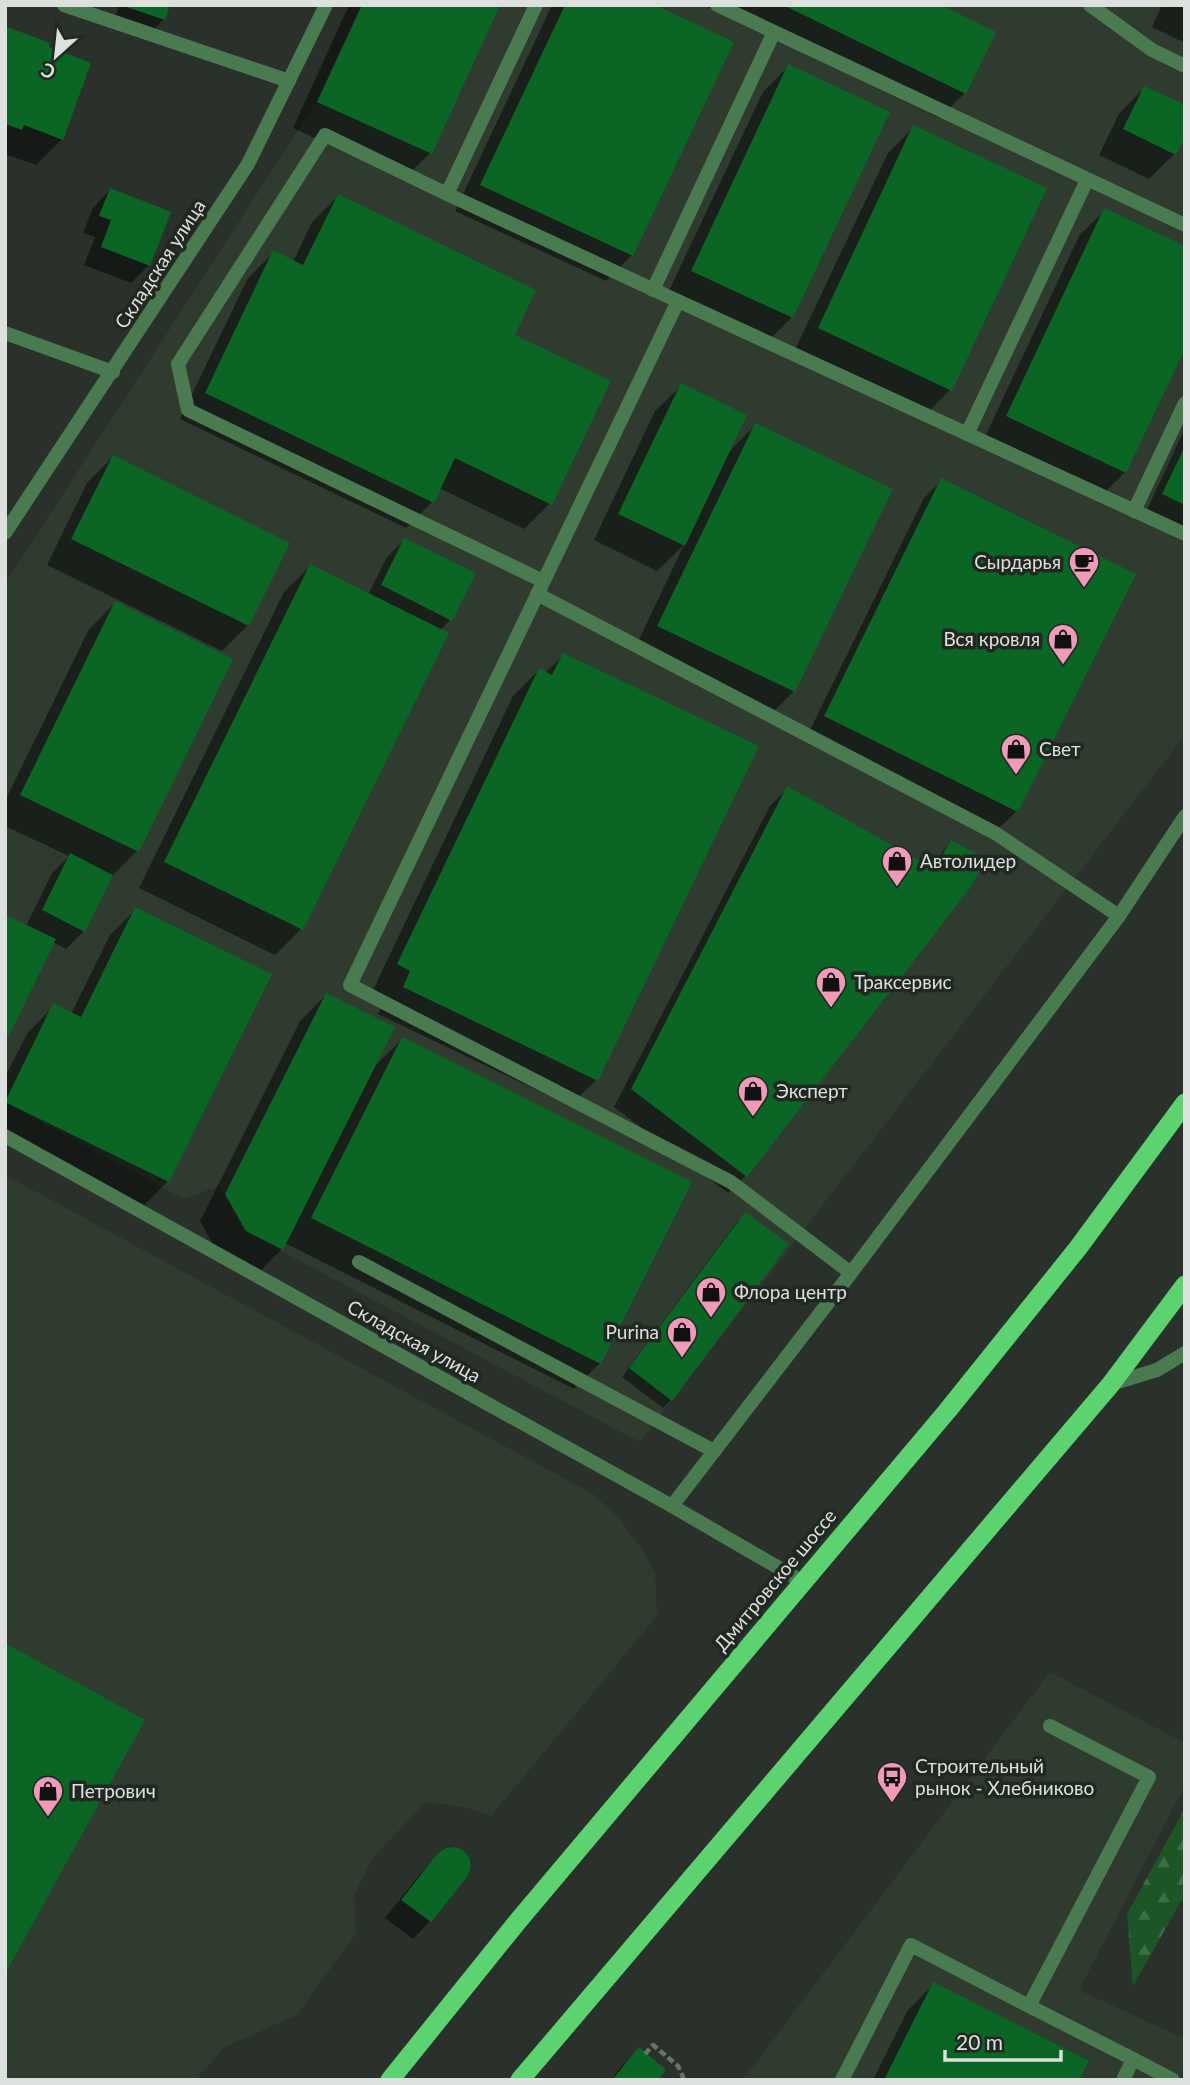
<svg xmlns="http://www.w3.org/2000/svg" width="1190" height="2085" viewBox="0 0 1190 2085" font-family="Lato,sans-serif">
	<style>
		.built { fill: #303b30 }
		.forest { fill: url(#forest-firs) }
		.shadow { fill: #0007 }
		.building { fill: #0b6525 }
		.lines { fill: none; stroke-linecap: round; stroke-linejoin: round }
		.path { stroke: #6b716c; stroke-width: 4.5; stroke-dasharray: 7 3.5; stroke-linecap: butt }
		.service { stroke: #4a7a50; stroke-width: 14 }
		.minor { stroke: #4a7a50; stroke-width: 14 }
		.trunk { stroke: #5cd271; stroke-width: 19 }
		.labels { text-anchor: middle; stroke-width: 7; stroke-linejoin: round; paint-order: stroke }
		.street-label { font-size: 19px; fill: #dde1dd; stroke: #212721 }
		.poi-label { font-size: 19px; fill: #dde1dd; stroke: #212721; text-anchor: start }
	</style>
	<defs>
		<pattern id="forest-firs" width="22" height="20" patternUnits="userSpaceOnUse" patternTransform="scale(1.75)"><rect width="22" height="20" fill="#1c5627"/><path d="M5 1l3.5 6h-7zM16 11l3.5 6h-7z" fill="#3d6e46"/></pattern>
	</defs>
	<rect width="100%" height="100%" fill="#2a312b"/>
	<g class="built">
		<path d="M361,5H1185V735L640,1442L244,1231L219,1186L184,1199L5,1103V584L315,104Z"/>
		<path d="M5,1175L593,1494L621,1521L645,1554L655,1573L657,1616L491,1816L464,1807L425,1802L372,1859L354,1895L356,1933L297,2015L225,2047L195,2080H5Z"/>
		<path d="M1050,1672L1185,1743V1785L1079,1990L1185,2039V2067L1178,2080H743Z"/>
	</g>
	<path class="forest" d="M1185,1808V1901H1181L1133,1986L1127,1914Z"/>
	<g class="shadow">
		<path d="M119,5H168L164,19L155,28L116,15Z"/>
		<path d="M349,5H498L430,153L404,179L293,128Z"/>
		<path d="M552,5H651L632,255L606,281L455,211Z"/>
		<path d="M704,5H937L965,93L939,118Z"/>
		<path d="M1162,5H1185V43L1152,27Z"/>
		<path d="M5,28L62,139L36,165L5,154Z"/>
		<path d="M789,66L888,113L792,317L766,343L666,297L763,92Z"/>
		<path d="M1144,88L1175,153L1149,179L1099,155L1119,114Z"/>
		<path d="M914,127L950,390L924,416L793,354L888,153Z"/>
		<path d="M110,190L149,265L131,283L84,265L95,237L83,233L93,208Z"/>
		<path d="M338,196L512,336L550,503L524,529L439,488L432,502L406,528L180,419L248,278L273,253L293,262L312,222Z"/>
		<path d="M1105,210L1125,472L1099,498L982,443L1079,236Z"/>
		<path d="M681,386L729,452L755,425L794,691L768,717L633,652L684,545L657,571L594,540L655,411Z"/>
		<path d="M1185,428V530L1146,512Z"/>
		<path d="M113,457L248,625L222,651L47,565L87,483Z"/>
		<path d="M942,480L1017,811L999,828L808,734L924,498Z"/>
		<path d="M404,540L450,620L440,631L301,929L275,955L139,888L284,592L310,566L368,595L387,557Z"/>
		<path d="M115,603L231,660L137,851L111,877L84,931L66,949L53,942L5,1037V918L7,917L26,926L52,873L69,856L5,826V801L89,629Z"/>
		<path d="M564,655L596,1080L570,1106L378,1014L386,997L373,990L513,696L539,670L545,673Z"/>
		<path d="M788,788L932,869L943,851L951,842L746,1175L728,1193L614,1107L770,806Z"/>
		<path d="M136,909L168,1181L142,1207L5,1140V1077L28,1032L54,1006L71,1014L110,935Z"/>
		<path d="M326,995L374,1067L402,1039L600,1363L574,1389L285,1243L282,1249L256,1275L220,1257L200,1221L300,1021Z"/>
		<path d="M745,1214L671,1400L663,1408L622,1377L736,1223Z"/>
		<path d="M440,1855L430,1921L413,1939L385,1918L421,1873Z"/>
		<path d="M934,1984L1077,2080H873L908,2010Z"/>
		<path d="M639,2049L656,2080H611L621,2067Z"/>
	</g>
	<g class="building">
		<path d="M121,5H170L165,20Z"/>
		<path d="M362,5H500L432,154L317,102Z"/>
		<path d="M565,5H655L734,42L633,256L480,185Z"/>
		<path d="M783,5H941L996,32L966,94Z"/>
		<path d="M5,26L50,43L49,47L91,63L63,140L24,125L22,130L5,124Z"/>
		<path d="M788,64L890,112L793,318L691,271Z"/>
		<path d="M1144,86L1185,105V137L1176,155L1123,129Z"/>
		<path d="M913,125L1047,188L952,391L818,328Z"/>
		<path d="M110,188L171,212L150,266L101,247L111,220L99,216Z"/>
		<path d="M338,194L536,290L515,335L611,381L552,505L455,458L434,503L205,393L273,250L303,265Z"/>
		<path d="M1104,208L1185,246V349L1126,473L1006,416Z"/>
		<path d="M681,383L747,415L685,546L618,514Z"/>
		<path d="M755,423L893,489L795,692L657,626Z"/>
		<path d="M1185,446V505L1162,494Z"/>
		<path d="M113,455L290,543L249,626L71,539Z"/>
		<path d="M941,478L1136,574L1018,812L824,716Z"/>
		<path d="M404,538L476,573L452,621L381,585Z"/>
		<path d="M310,564L449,633L303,930L164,862Z"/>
		<path d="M115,601L233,659L139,852L20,795Z"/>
		<path d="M563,653L759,746L598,1081L403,987L410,971L397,964L539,668L552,675Z"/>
		<path d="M787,786L934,869L951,840L986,859L970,888L747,1177L631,1089Z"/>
		<path d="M70,853L113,875L85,932L42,910Z"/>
		<path d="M135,907L272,974L169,1182L5,1102L53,1003L81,1017Z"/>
		<path d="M6,915L56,939L9,1036L5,1034Z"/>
		<path d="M326,993L395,1027L283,1250L246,1231L225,1194Z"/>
		<path d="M402,1037L692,1182L601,1364L311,1218Z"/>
		<path d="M745,1212L789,1244L672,1401L629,1368Z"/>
		<path d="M5,1643L145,1720L5,1974Z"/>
		<path d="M456,1847L464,1851L470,1859L471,1868L467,1877L431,1922L401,1900L438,1853L446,1848Z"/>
		<path d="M933,1982L1089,2061L1079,2080H884Z"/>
		<path d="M639,2047L666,2070L658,2080H612Z"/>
	</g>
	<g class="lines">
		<path class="path" d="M645,2054L653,2045L678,2066L683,2077L682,2080"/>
		<g class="service">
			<path d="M536,5L447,194L678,301"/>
			<path d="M717,5L1185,225"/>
			<path d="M1090,5L1152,50L1185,66"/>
			<path d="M447,194L325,135L178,364L188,410L543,581"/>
			<path d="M653,290L774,32"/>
			<path d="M967,434L1087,180"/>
			<path d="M1134,511L1185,403"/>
			<path d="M537,594L995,833L1119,916"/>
			<path d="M359,1262L714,1451"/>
			<path d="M851,1273L731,1182L350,985L678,301L1185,534"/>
			<path d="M1111,1384L1157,1370L1185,1353"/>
			<path d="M672,1506L851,1273L1119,916L1185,816"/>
			<path d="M1050,1726L1149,1777L1029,2006L1133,2059"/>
			<path d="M842,2080L911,1945L1029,2006"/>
			<path d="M1123,2080L1133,2059L1173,2080"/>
		</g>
		<g class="minor">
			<path d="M64,5L289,81"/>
			<path d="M5,333L113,372"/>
			<path d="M5,533L248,164L326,5"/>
			<path d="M5,1136L672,1506L803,1582"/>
		</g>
		<g class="trunk">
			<path d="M390,2080L518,1921L948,1410L1078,1248L1185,1103"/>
			<path d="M520,2080L1111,1384L1185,1285"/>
		</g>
	</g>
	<defs>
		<g id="cafe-pin" transform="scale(1.575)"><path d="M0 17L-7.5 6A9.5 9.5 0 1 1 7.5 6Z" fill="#ef9ab8" stroke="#212721"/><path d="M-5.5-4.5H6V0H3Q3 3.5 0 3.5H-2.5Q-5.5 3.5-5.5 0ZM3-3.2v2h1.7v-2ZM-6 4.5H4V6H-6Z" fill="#111"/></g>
		<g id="shop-pin" transform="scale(1.575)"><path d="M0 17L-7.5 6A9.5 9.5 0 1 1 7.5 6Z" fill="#ef9ab8" stroke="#212721"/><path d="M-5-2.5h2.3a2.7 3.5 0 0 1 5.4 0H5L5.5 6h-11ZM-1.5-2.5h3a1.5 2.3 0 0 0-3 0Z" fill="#111"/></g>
		<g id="bus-pin" transform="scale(1.575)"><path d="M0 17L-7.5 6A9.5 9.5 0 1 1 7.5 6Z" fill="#ef9ab8" stroke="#212721"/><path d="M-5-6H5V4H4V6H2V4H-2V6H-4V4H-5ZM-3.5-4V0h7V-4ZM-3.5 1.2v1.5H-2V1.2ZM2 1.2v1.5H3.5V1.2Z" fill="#111"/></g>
	</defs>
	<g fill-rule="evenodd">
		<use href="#cafe-pin" x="1084" y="562"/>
		<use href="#shop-pin" x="1063" y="639"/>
		<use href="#shop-pin" x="1016" y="749"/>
		<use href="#shop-pin" x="897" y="861"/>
		<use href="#shop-pin" x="831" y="982"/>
		<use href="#shop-pin" x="753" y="1091"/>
		<use href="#shop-pin" x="711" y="1292"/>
		<use href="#shop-pin" x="682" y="1332"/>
		<use href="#bus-pin" x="892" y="1777"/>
		<use href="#shop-pin" x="48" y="1791"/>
	</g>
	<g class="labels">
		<g class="street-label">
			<text transform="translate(160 264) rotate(-57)" y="7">Складская улица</text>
			<text transform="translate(414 1341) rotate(29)" y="7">Складская улица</text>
			<text transform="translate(775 1580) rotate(-50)" y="7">Дмитровское шоссе</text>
		</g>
		<g class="poi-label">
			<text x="1061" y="569" text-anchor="end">Сырдарья</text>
			<text x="1040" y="646" text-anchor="end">Вся кровля</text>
			<text x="1039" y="756">Свет</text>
			<text x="920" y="868">Автолидер</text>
			<text x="854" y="989">Траксервис</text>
			<text x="776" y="1098">Эксперт</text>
			<text x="734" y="1299">Флора центр</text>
			<text x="659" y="1339" text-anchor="end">Purina</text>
			<text x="915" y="1773">Строительный<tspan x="915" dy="22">рынок - Хлебниково</tspan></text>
			<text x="71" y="1798">Петрович</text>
		</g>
	</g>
	<rect width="1190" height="2085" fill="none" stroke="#dde1dd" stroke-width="14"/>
	<g transform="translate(56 56) rotate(207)" stroke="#212721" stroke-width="5" paint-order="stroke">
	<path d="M0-5L12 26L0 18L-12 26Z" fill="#dde1dd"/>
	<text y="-10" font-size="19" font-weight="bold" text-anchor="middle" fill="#dde1dd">С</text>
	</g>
	<path d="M945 2050v10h116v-10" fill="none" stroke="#dde1dd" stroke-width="3.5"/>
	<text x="956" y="2050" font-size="21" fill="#dde1dd" stroke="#212721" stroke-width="5" paint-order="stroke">20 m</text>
</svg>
